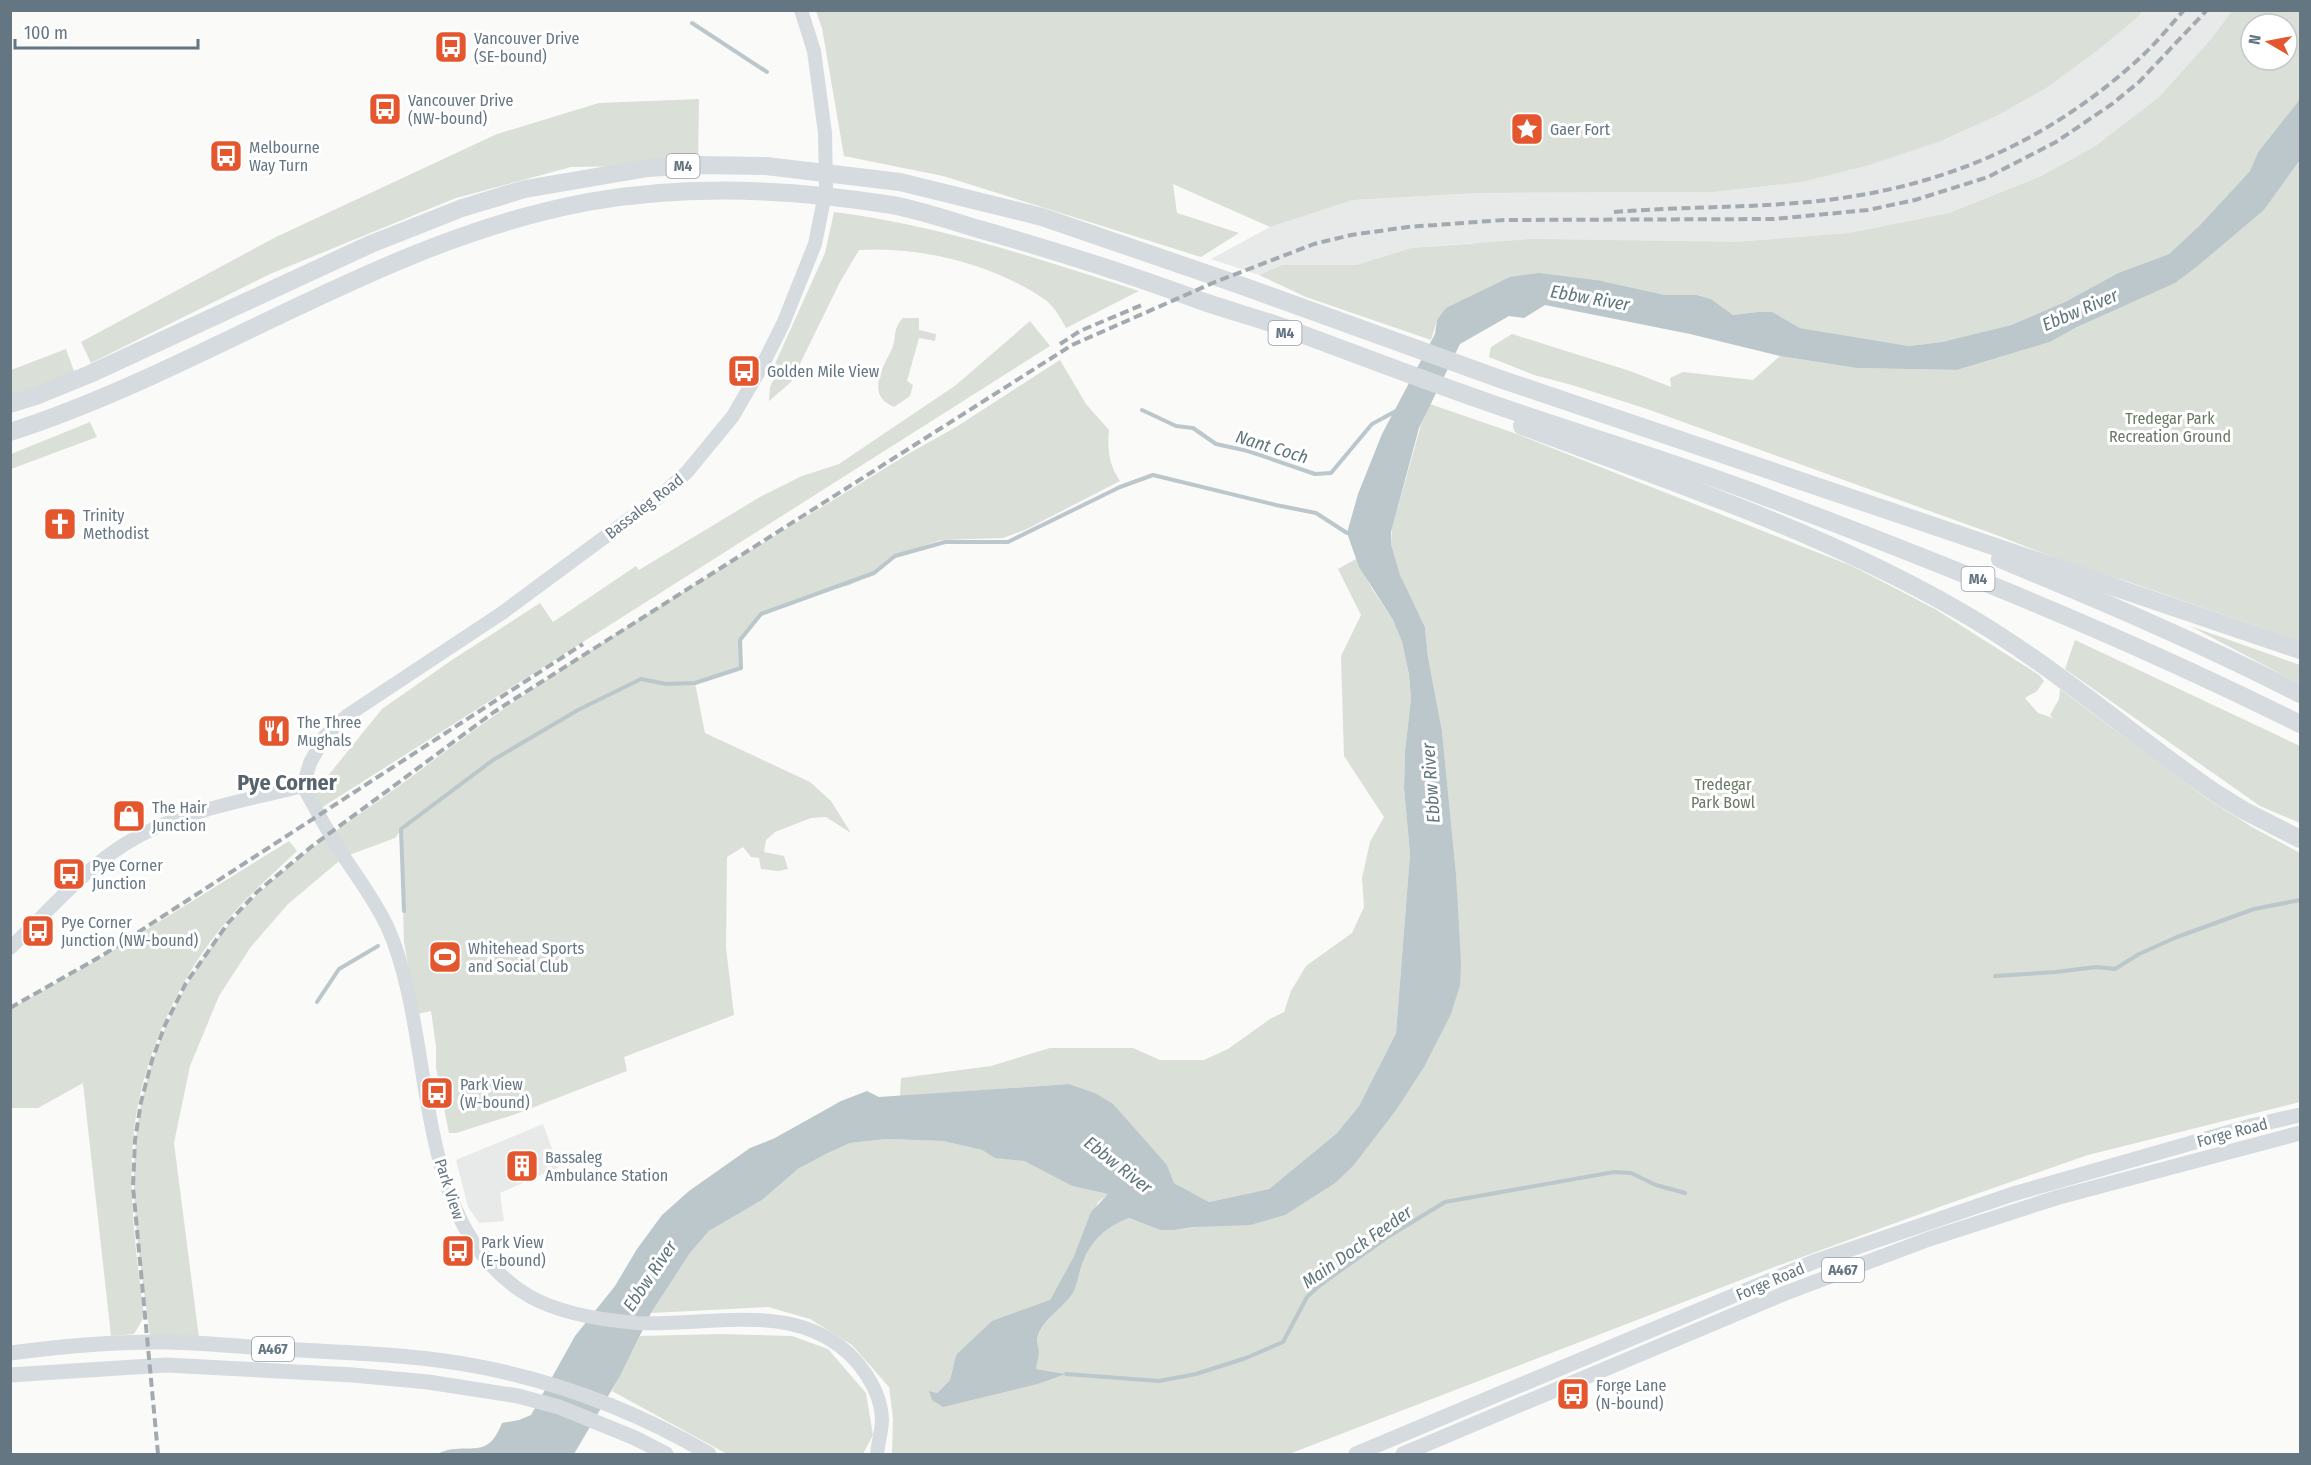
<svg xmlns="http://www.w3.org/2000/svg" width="2311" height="1465" viewBox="0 0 2311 1465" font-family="'Fira Sans Condensed',sans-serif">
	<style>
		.built { fill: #e8e9e9 }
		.green { fill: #dadfd7; fill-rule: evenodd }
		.water { fill: #bbc7cb }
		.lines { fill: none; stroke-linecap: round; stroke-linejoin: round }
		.stream { stroke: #bbc7cb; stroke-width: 4 }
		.secondary { stroke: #d6dbdf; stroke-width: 14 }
		.primary { stroke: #d6dbdf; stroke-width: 15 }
		.highway { stroke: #d6dbdf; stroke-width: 18 }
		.rail { stroke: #a2aab0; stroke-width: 4; stroke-dasharray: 9 4.5; stroke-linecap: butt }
		.labels { text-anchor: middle; stroke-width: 6; stroke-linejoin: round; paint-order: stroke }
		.shield { fill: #fff; stroke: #939fa8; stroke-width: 1.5 }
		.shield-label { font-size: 15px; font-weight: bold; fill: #657683 }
		.poi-label { font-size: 16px; fill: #657683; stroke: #fff; text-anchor: start }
		.park-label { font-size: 16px; fill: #687a64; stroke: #fff }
		.street-label { font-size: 16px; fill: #657683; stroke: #fff }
		.water-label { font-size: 18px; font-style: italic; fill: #60757c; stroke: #fff }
		.district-label { font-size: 22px; font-weight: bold; fill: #57646e; stroke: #fff }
	</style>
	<rect width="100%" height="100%" fill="#fafaf8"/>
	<g class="built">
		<path d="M2142,11H2232L2211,39L2159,97L2094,147L2039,177L1949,213L1849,233L1734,242L1472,243L1411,248L1356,265H1282L1259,275L1211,259L1270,227L1353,200L1479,193L1713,192L1801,182L1866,166L1939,142L1994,117L2139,16Z"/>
		<path d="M543,1124L559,1167L500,1193L504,1221L479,1223L468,1207L456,1160Z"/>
	</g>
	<g class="green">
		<path d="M816,11H2142L2139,16L2098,50L2046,88L1994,117L1939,142L1866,166L1802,182L1713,192L1479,193L1353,200L1270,227L1173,184L1177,213L1239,233L1201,257L943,176L844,156L822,28Z"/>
		<path d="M2232,11H2300V99L2258,152L2250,171L2199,226L2169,254L2118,273L2065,302L2011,325L1942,342L1909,346L1800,328L1784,319L1757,312L1733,315L1711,299L1697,295H1665L1602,281L1437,320L1431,340L1306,297L1259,275L1282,265H1356L1411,248L1532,239L1734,242L1849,233L1949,213L2039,177L2094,147L2159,97L2211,39ZM2251,24H2287V60H2251Z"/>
		<path d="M699,99L698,165L571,167L456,198L270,274L91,363L81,342L276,237L497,134L599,103Z"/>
		<path d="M2300,160V641L2126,581L2086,570L1999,536L1647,409L1572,385L1534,375L1489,357L1491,347L1512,334L1630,371L1671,387L1670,378L1683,372L1753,380L1780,356L1856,368L1957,370L2050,342L2079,326L2264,210Z"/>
		<path d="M834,212C939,225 1039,259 1139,291L1066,328C1060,317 1054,306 1044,299C993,264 920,246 859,250L840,282L791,382L769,401L770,387L779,368L774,366L825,253Z"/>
		<path d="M903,318H919V330L936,334L935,341L919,338L907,381L913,385L910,396L894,407C865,395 883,367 892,349C897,337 892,329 903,318Z"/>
		<path d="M1030,321L1050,346L321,808L314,793L382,709L452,660L540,603L553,622L636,566L639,570L760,497L802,476L839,464L956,385Z"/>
		<path d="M66,349L75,374L11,398V370Z"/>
		<path d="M1060,360L1086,404L1109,430C1107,450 1109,464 1120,481L1025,530L1003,538L941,540L895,556L874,573L850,585L802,597L761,614L740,640L741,668L695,683L705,733L810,782L831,801L851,833L826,817L811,818L775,832L766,840L764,852L784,856L788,869L778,871L761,869L759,858L751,857L743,847L727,857L726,948L734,1015L624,1057L627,1071L516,1114L456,1133H449L436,1068V1046L431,1011L417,1014L404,942L401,830L395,838L344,857L288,904L250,948L219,996L190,1066L174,1143L199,1338L150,1336C142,1272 129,1205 136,1140C138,1113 145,1085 153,1060C169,1012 198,960 231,922C280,866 344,826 403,783C434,760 464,737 495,715C628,622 770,540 908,454L956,427Z"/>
		<path d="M1430,404L1514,433L1852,566L1935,609L2039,675L2044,681L2037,691L2025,698L2038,713L2053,718L2050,715L2059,699L2060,689L2206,798L2252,827L2300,853V1102L2088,1155L1942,1206L1777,1266L1289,1454H892L893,1418L889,1387L852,1345L810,1319L768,1307L651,1313L690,1253L709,1231L762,1200L798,1169L826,1154L850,1143L886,1139L943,1141L982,1150L996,1158L1024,1161L1072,1186L1109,1194L1098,1202L1074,1256L1050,1300L956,1355L950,1380L937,1393L930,1392L932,1400L993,1393L1065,1374L1036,1369C1037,1363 1039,1357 1039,1351C1039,1349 1037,1343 1037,1342C1039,1321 1063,1309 1073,1293C1078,1284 1079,1272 1083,1262C1091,1240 1108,1226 1129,1218L1160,1230H1174L1285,1215L1460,985L1456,873L1442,731L1428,657L1425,627L1400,576L1391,544L1392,528L1421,425Z"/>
		<path d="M90,422L97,437L11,469V454Z"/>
		<path d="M1356,559L1372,589L1393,620L1402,642L1409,676L1411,698L1405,751L1404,788L1410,854L1396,1033L1359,1106L1337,1133L1269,1189L1209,1202L1174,1183L1167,1165L1095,1093L1069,1084L900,1096L901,1078L991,1066L1050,1048H1133L1160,1060H1204L1228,1049L1270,1019L1284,1012L1291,991L1306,966L1352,933L1364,907L1362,878L1370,842L1384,817L1344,756L1341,656L1361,615L1338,569Z"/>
		<path d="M2190,626L2300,665V684Z"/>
		<path d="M2075,640L2300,746V823L2260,806L2065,669Z"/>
		<path d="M289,841L297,851C273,874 247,896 226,922C177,979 139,1065 133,1140C128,1198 137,1259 144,1317L134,1334L111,1336L83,1083L38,1108H11L10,1009L104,956Z"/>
		<path d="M721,1334L792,1336L828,1349L866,1393L873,1435L863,1454H727L612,1391L640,1336Z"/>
	</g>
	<path class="water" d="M2300,99V160L2264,210L2195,268L2175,283L2079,326L2050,342L1957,370L1856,368L1780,356L1690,334L1545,305L1524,318L1509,316L1460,344L1419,428L1391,532V544L1400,575L1425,627L1428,657L1442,731L1456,873L1461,964L1460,985L1451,1014L1424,1067L1396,1110L1353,1166L1335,1183L1285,1215L1250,1225L1194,1227L1174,1230H1160L1129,1218C1108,1226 1091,1240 1083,1262C1079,1271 1078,1284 1073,1293C1063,1309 1039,1321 1037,1341C1037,1343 1039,1349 1039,1351C1039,1357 1037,1363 1036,1369L1066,1374L1037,1384L943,1407L932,1400L929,1391L937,1393L950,1380L956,1355L992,1321L1050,1300L1074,1256L1091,1212L1108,1194L1072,1186L1024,1161L995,1158L982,1150L943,1141L886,1139L850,1143L826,1154L798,1169L762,1200L709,1231L690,1253L651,1313L620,1376L574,1454H437C467,1439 486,1464 502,1423L519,1420L531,1415L575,1336L615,1286L637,1249L662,1215L689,1191L750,1148L775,1138L841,1101L867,1091L879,1097L1069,1084L1095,1093L1113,1104L1167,1165L1174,1183L1209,1202L1269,1189L1337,1133L1359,1106L1396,1033L1410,854L1404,788L1405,751L1411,698L1409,675L1402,642L1393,620L1359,567L1347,533L1358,494L1382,434L1435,334L1437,320L1446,308L1510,277L1539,273L1602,281L1665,295H1697L1711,299L1733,315L1757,312H1772L1800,328L1909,346L1942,342L2011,325L2065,302L2118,273L2169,254L2199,226L2250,171L2258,152Z"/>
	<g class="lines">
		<g class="stream">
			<path d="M692,23L767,72"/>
			<path d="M1142,410L1176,426L1193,428L1216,444L1248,451L1315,474L1331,473L1372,424L1396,411"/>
			<path d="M404,911L401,829L493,760L578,710L641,679L666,684L695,683L741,668L740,640L761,614L874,573L895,556L945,542H1008L1120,487L1153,475L1276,505L1316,513L1347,533"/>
			<path d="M1995,976L2056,972L2096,967L2115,969L2139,954L2177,937L2254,909L2300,900"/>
			<path d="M317,1002L339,969L378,946"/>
			<path d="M1066,1374L1159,1381L1196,1374L1246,1358L1283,1342L1307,1297L1320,1285L1386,1238L1445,1202L1614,1172L1631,1173L1656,1185L1685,1193"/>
		</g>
		<g class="secondary">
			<path d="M303,786C316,810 329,834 344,857C359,879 375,901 387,926C439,1040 407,1224 529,1296C560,1314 601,1320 637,1323C710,1327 798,1298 855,1360C869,1376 881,1397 882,1419C882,1431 878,1443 877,1454"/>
			<path d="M303,786L310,763L325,736L348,715L502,613L659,497L687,472L733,416L762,366L783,324L815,244L826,189L825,133L814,51L801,10"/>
			<path d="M10,948C47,913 82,871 125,844C178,811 243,801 303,786"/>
		</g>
		<g class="primary">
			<path d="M10,1353C63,1346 116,1341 169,1342C207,1343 245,1347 282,1349C348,1353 416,1354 481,1367C562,1383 638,1412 709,1454"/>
			<path d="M10,1375L166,1365L353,1375L428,1382L518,1396L559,1407L635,1438L666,1454"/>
			<path d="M1356,1454L1816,1261L2013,1194L2251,1126L2300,1115"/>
			<path d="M1403,1454L1783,1294L1929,1239L2059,1197L2300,1133"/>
		</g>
		<g class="highway">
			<path d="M10,404L36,396L90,374L371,244L462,208L525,189L648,168L698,165L766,166L900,182L1042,217L1237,284L1503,380L2300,650"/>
			<path d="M1522,426C1670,481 1819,531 1956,609C2048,661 2128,732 2214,792L2243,810L2300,839"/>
			<path d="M10,432C208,368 382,240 588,202C688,184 793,189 892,205C920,210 948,220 975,228C1049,249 1123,272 1196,299C1226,310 1258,318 1288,329C1353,353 1418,378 1484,401C1572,432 1662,458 1750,491C1937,561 2122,635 2300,724"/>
			<path d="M2000,559C2101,601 2203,644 2300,694"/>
		</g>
		<g class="rail">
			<path d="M1614,212C1675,207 1735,208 1796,203C1929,193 2042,148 2141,57C2156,43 2170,26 2184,10"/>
			<path d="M1060,344L1080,331L1144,304"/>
			<path d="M10,1008L103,955L583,644"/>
			<path d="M158,1454L133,1187L135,1140L141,1102L152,1060L165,1025L186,983L228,923L257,892L311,847L494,712L1072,345L1215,282L1314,244L1351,235L1408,227L1504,220L1774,219L1868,210L1915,200L1988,177L2056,142L2112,104L2139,82L2207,10"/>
		</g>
	</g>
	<defs>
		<g id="bus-square" transform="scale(1.725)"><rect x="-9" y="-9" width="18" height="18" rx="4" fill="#e4572e" stroke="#fff"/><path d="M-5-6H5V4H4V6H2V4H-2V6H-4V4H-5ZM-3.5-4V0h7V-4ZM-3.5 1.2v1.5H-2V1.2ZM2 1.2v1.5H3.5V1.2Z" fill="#fff"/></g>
		<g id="sight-square" transform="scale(1.725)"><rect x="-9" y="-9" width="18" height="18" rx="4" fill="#e4572e" stroke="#fff"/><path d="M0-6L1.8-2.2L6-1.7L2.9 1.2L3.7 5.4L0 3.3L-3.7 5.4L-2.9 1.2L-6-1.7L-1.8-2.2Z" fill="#fff"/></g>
		<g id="church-square" transform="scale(1.725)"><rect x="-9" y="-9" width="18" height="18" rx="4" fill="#e4572e" stroke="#fff"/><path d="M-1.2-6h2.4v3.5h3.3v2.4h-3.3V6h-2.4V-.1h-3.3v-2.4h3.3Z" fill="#fff"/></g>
		<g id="restaurant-square" transform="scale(1.725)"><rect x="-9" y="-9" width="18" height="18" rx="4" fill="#e4572e" stroke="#fff"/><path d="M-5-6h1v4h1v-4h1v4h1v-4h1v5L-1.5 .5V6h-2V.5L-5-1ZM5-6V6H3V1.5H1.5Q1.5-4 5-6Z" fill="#fff"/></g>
		<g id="shop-square" transform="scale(1.725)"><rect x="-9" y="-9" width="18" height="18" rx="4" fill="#e4572e" stroke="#fff"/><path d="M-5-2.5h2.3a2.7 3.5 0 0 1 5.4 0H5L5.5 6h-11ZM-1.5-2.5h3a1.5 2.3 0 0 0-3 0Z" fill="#fff"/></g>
		<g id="stadium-square" transform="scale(1.725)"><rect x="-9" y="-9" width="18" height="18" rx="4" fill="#e4572e" stroke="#fff"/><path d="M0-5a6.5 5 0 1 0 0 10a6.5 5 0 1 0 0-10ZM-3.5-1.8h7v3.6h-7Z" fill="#fff"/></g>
		<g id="building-square" transform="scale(1.725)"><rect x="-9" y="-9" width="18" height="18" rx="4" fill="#e4572e" stroke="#fff"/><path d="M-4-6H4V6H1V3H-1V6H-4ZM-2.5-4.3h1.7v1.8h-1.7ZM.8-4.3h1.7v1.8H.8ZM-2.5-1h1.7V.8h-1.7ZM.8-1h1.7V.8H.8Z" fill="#fff"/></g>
	</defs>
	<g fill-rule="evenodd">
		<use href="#bus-square" x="451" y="47"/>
		<use href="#bus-square" x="385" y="109"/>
		<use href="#sight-square" x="1527" y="129"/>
		<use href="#bus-square" x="226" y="156"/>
		<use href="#bus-square" x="744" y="371"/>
		<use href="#church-square" x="60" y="524"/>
		<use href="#restaurant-square" x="274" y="731"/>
		<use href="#shop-square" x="129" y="816"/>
		<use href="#bus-square" x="69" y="874"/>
		<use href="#bus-square" x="38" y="931"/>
		<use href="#stadium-square" x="445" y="957"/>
		<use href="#bus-square" x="437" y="1093"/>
		<use href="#building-square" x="522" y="1166"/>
		<use href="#bus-square" x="458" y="1251"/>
		<use href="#bus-square" x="1573" y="1394"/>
	</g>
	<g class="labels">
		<g class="shield">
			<rect x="666.5" y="154" width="33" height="24" rx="4.5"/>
			<rect x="1268.5" y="321" width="33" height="24" rx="4.5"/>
			<rect x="1961.5" y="567" width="33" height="24" rx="4.5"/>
			<rect x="1822" y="1258" width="42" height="24" rx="4.5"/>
			<rect x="252" y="1337" width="42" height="24" rx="4.5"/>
		</g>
		<g class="shield-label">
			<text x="683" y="171">M4</text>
			<text x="1285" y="338">M4</text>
			<text x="1978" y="584">M4</text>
			<text x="1843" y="1275">A467</text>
			<text x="273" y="1354">A467</text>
		</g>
		<g class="poi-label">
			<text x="474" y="44">Vancouver Drive<tspan x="474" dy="18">(SE-bound)</tspan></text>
			<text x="408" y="106">Vancouver Drive<tspan x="408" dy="18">(NW-bound)</tspan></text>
			<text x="1550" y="135">Gaer Fort</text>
			<text x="249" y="153">Melbourne<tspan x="249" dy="18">Way Turn</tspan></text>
			<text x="767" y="377">Golden Mile View</text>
			<text x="83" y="521">Trinity<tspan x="83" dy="18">Methodist</tspan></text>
			<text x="297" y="728">The Three<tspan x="297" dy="18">Mughals</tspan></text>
			<text x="152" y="813">The Hair<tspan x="152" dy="18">Junction</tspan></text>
			<text x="92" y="871">Pye Corner<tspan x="92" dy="18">Junction</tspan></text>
			<text x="61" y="928">Pye Corner<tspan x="61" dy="18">Junction (NW-bound)</tspan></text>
			<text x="468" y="954">Whitehead Sports<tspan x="468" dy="18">and Social Club</tspan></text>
			<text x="460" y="1090">Park View<tspan x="460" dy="18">(W-bound)</tspan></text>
			<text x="545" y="1163">Bassaleg<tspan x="545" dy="18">Ambulance Station</tspan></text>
			<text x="481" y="1248">Park View<tspan x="481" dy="18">(E-bound)</tspan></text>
			<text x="1596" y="1391">Forge Lane<tspan x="1596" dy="18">(N-bound)</tspan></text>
		</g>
		<g class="park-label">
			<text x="2170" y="424">Tredegar Park<tspan x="2170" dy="18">Recreation Ground</tspan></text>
			<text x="1723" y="790">Tredegar<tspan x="1723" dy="18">Park Bowl</tspan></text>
		</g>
		<g class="street-label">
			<text transform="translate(644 506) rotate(-38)" y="6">Bassaleg Road</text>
			<text transform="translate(2232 1132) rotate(-15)" y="6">Forge Road</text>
			<text transform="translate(450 1189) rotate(72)" y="6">Park View</text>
			<text transform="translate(1770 1281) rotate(-23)" y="6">Forge Road</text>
		</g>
		<g class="water-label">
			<text transform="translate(1590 298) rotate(10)" y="6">Ebbw River</text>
			<text transform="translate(2080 310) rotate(-23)" y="6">Ebbw River</text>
			<text transform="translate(1272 447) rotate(17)" y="6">Nant Coch</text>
			<text transform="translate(1431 783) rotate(-94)" y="6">Ebbw River</text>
			<text transform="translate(1118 1165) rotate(38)" y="6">Ebbw River</text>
			<text transform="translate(1357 1247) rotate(-35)" y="6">Main Dock Feeder</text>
			<text transform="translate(650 1276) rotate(-56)" y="6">Ebbw River</text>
		</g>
		<g class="district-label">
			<text x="287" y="790">Pye Corner</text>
		</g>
	</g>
	<rect width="2311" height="1465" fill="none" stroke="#657683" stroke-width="24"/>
	<g transform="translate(2269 42) rotate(280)"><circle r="28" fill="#ffffff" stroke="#c1c8cd" stroke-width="1.5"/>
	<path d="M0-4.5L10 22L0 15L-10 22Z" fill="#e4572e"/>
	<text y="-9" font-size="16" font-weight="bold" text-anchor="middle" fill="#657683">N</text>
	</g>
	<path d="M15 39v9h183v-9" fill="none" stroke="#657683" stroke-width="3"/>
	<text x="24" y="39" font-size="18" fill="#657683" stroke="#ffffff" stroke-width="4.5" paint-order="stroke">100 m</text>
</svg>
